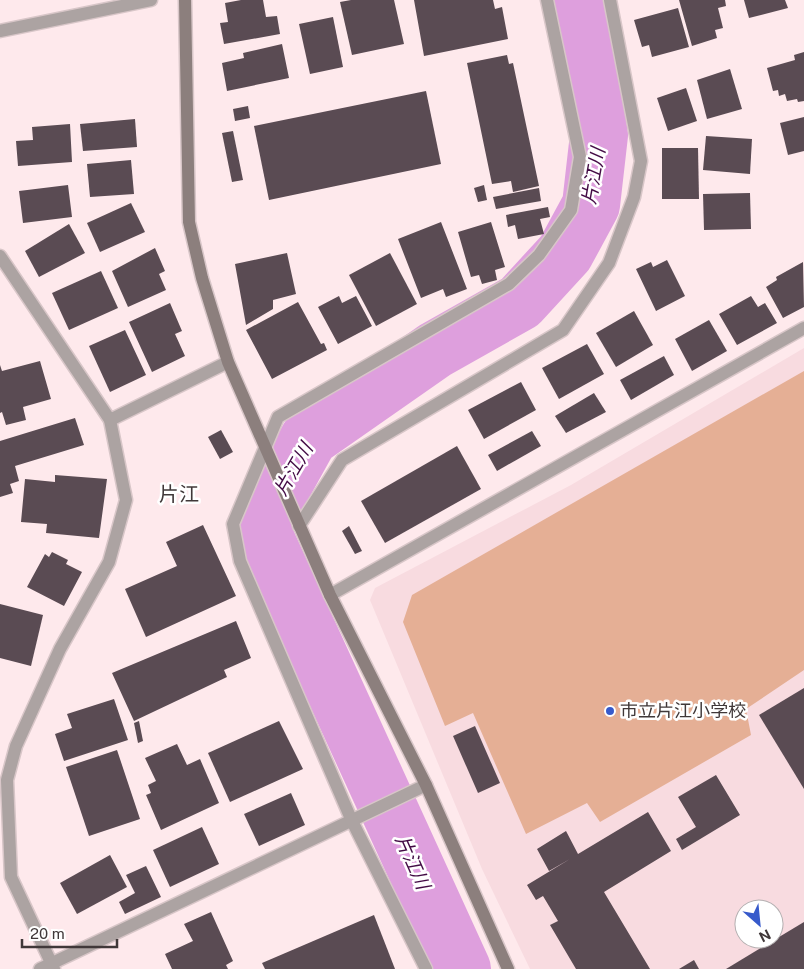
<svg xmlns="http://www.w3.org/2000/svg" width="804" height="969" viewBox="0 0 804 969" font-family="'Public Sans','Noto Sans JP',sans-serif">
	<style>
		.built { fill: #f8dbe0; fill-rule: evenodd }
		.green { fill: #e5af95 }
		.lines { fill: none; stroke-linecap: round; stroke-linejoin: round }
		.river { stroke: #de9fdd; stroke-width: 58 }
		.building { fill: #5a4b53 }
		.street-casing { stroke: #d8c6c8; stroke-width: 15 }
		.secondary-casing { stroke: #d8c6c8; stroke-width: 15 }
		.street { stroke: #aca3a2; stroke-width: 12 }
		.secondary { stroke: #8c7f7d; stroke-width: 12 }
		.poi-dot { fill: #375acb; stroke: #fff; stroke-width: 2 }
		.labels { text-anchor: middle; stroke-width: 5; stroke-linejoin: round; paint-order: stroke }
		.poi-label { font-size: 18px; fill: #403839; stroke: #fff; text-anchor: start }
		.water-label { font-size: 19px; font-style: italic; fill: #430b45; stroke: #fff }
		.quarter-label { font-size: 20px; fill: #403839; stroke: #fff }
	</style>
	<rect width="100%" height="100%" fill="#fee9ec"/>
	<path class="built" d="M804,348V969H530L482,869L370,600L375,588L571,485ZM744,909H774V939H744Z"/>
	<path class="green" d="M804,371V670L746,709L751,735L600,822L587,803L526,834L473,713L445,726L403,622L412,595Z"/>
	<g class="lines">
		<path class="river" d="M462,969L260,527L309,438L435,350L520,302L565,253L591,205L599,135L580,0"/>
	</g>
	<g class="building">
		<path d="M241,0H263L266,17L277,16L280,34L224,44L220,23L228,22L225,3Z"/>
		<path d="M351,0H394L404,44L352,55L340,2Z"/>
		<path d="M414,0H493L495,9L502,7L508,39L424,56Z"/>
		<path d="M679,0H725L726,6L718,8L723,28L715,30L717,38L692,46Z"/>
		<path d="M744,0H785L788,8L749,18Z"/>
		<path d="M678,8L689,47L652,57L649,45L642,47L634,20Z"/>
		<path d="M333,17L343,67L310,74L299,24Z"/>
		<path d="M282,44L289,78L227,91L222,63L244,58L243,53Z"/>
		<path d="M804,52V101L798,102L797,99L787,101L785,94L779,96L778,90L773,91L767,68L795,60L794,55Z"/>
		<path d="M507,55L509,64L513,63L539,186L513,192L511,181L492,184L467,63Z"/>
		<path d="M730,69L742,109L707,119L697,80Z"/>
		<path d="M686,88L697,121L668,131L657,98Z"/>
		<path d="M426,91L441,164L269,200L254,126Z"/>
		<path d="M248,106L250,118L235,121L233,109Z"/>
		<path d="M804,117V151L788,155L780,123Z"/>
		<path d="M135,119L137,147L83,151L80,124Z"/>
		<path d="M70,124L72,162L18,166L16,141L33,140L32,127Z"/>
		<path d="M233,131L243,180L232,182L222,133Z"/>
		<path d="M706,136L752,139L750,174L703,170Z"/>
		<path d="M662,148H698L699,199H662Z"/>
		<path d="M131,160L134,194L90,197L87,164Z"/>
		<path d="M68,185L72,217L23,223L19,191Z"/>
		<path d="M484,185L487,200L478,202L474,188Z"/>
		<path d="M539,188L541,201L496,209L493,197Z"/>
		<path d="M750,193L751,229L704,230L703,194Z"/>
		<path d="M131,203L145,232L100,252L87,223Z"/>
		<path d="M548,207L550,217L540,219L544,234L518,239L515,225L508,227L506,215Z"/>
		<path d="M441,222L467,289L446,297L443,289L421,298L398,239Z"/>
		<path d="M491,222L505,267L495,270L497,280L482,284L479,275L471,277L458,232Z"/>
		<path d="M69,224L85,253L39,277L25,251Z"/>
		<path d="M155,248L165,271L159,274L166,290L128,307L112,271Z"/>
		<path d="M287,253L296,294L273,300V309L246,325L235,264Z"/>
		<path d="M390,253L417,304L376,326L349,275Z"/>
		<path d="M667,260L685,296L656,311L636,269L651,262L653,267Z"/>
		<path d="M803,262L804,307L783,318L766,287L777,280L776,277Z"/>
		<path d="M101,271L118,308L69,330L52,293Z"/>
		<path d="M339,296L342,303L356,296L372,326L338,344L318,307Z"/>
		<path d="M751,296L758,307L765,303L777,323L737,345L719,314Z"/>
		<path d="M298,302L321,344L324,343L327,350L272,379L246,330Z"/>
		<path d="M170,303L182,331L175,334L185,356L152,372L129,322Z"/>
		<path d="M634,311L653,345L616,367L596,333Z"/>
		<path d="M709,320L727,351L692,371L675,339Z"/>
		<path d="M125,330L146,375L110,392L89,346Z"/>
		<path d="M587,344L604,374L559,399L542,368Z"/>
		<path d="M664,356L674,375L631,400L620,380Z"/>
		<path d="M40,361L51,399L23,407L26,420L6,425L2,412L0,413V365L2,371Z"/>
		<path d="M521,382L536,410L484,439L468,410Z"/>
		<path d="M594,393L606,412L566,433L555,416Z"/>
		<path d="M75,418L84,445L15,466L19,481L10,484L13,493L0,497V441Z"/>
		<path d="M221,430L233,452L220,459L208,437Z"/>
		<path d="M532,431L541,446L497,471L488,455Z"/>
		<path d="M457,446L481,489L385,543L361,501Z"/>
		<path d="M55,475L107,479L99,538L46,533L47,524L21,522L25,479L55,482Z"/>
		<path d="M203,525L236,596L146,637L125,589L177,566L166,542Z"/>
		<path d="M349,526L362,551L355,554L342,531Z"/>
		<path d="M52,552L68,560L66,564L82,572L64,606L27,587L45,554L49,557Z"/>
		<path d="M0,604L43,615L31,666L0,658Z"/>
		<path d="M236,621L251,658L224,670L227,677L134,721L112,673Z"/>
		<path d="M804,688V789L759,715Z"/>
		<path d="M114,699L128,740L64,761L55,734L72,728L67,714Z"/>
		<path d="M139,721L143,741L138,743L134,723Z"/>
		<path d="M279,721L303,769L230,802L208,753Z"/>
		<path d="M475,726L500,783L478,793L453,736Z"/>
		<path d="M177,744L187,765L200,759L219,803L161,830L146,795L151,793L148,785L156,781L145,758Z"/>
		<path d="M117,750L140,819L89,836L66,767Z"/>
		<path d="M716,775L740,815L682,850L676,839L696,827L678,797Z"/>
		<path d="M291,793L305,825L259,846L244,814Z"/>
		<path d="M648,812L671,851L604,892L650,969H576L550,925L558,921L543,896L536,900L527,885L570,859L549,871L537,849L566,831L578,854Z"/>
		<path d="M202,827L219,864L170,887L153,850Z"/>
		<path d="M110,855L127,887L77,914L60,883Z"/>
		<path d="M146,866L161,897L125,914L119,902L135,893L126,875Z"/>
		<path d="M211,912L233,961L226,965L228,969H172L165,954L193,941L184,924Z"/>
		<path d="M374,915L395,969H265L262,963Z"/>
		<path d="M804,922V969H726Z"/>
		<path d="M694,960L699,969H679Z"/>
	</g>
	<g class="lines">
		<g class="street-casing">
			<g id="street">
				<path d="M0,31L151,0"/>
				<path d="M0,256L110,420L126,500L109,562L60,649L16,746L7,780L11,877L54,969"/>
				<path d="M110,420L228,362"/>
				<path d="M299,526L342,460L563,330L609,263L634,197L641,161L610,0"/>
				<path d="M330,595L804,328"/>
				<path d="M40,969L426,785"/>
				<path d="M426,969L351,819L240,561L233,524L278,417L509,284L539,255L571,210L580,157L547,0"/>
			</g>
		</g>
		<g class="secondary-casing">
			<path id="secondary" d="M185,0L189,222L202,278L228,362L330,595L426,785L508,969"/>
		</g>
		<use href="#street" class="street"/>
		<use href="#secondary" class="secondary"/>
	</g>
	<circle class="poi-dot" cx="610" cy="711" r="5"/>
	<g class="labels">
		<g class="poi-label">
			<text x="620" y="717">市立片江小学校</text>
		</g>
		<g class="water-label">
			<text transform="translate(593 176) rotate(-80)" y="7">片江川</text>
			<text transform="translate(293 469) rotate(-60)" y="7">片江川</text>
			<text transform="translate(413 862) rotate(66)" y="7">片江川</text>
		</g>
		<g class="quarter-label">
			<text x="179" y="501">片江</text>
		</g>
	</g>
	<g transform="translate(759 924) rotate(153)"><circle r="24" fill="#ffffff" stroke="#b3afb0"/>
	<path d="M0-4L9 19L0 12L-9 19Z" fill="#375acb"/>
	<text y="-8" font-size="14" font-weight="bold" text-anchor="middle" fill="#403839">N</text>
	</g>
	<path d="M22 939v8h95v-8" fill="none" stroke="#403839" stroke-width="2.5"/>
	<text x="30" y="939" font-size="15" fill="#403839" stroke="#ffffff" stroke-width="4" paint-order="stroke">20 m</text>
</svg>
